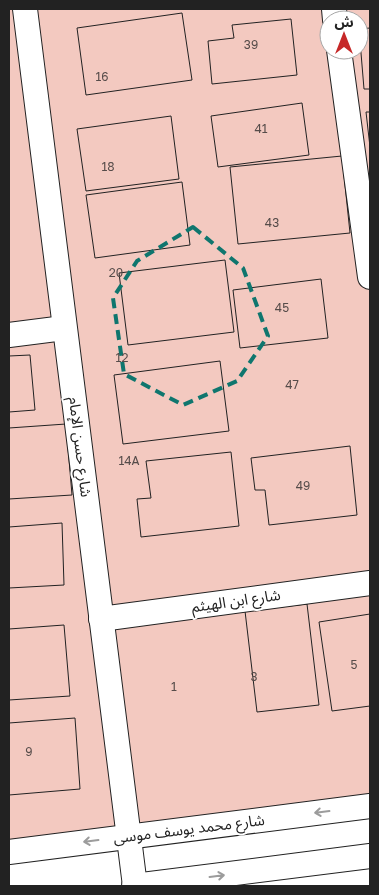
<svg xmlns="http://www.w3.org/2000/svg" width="379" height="895" viewBox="0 0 379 895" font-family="'Golos Text','Noto Sans Arabic',sans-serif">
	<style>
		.building { fill: #f3c9c0; stroke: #222; fill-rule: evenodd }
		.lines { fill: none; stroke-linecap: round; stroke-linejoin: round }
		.minor-casing { stroke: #222; stroke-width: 26 }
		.minor { stroke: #fff; stroke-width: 24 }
		.oneway { stroke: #9c9c9c }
		.marked { fill: none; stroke: #0f766e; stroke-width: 4; stroke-dasharray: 10 6; stroke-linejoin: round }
		.labels { text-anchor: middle; stroke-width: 4; stroke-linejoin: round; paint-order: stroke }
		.number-label { font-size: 12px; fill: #564c4a }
		.street-label { font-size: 15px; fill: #222; stroke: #fff }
	</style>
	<rect width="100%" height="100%" fill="#fff"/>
	<g class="building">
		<path d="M9,9H370V807L9,853ZM329,20H359V50H329Z"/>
		<path d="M182,13L192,80L86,95L77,28Z"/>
		<path d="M291,19L297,75L212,84L208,41L234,38L232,25Z"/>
		<path d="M370,28V89H364L359,29Z"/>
		<path d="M302,103L309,155L218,167L211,116Z"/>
		<path d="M366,112H370V147Z"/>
		<path d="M171,116L179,179L86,191L77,129Z"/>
		<path d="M342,156L350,233L238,244L230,167Z"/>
		<path d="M182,182L190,245L95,258L86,195Z"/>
		<path d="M225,260L234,332L128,345L119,273Z"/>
		<path d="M321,279L328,338L240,348L233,290Z"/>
		<path d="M30,355L35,410L9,412V356Z"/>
		<path d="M220,361L229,431L123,444L114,375Z"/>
		<path d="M66,424L72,495L9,499V428Z"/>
		<path d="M350,446L357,515L269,525L265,490H255L251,458Z"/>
		<path d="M231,452L239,526L141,537L137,499L151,498L146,461Z"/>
		<path d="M62,523L64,585L9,588V527Z"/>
		<path d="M307,604L319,705L257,712L245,611Z"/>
		<path d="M370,614V706L332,711L319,622Z"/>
		<path d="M64,625L70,696L9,700V629Z"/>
		<path d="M75,718L80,789L9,795V723Z"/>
	</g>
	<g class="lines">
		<g class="minor-casing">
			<g id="minor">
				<path d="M25,9L135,886"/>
				<path d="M334,9L335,20"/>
				<path d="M339,50L370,277"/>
				<path d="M9,335L64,328"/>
				<path d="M101,619L370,583"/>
				<path d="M9,852L370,806"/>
				<path d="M134,886L370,856"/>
			</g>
		</g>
		<use href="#minor" class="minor"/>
	</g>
	<defs><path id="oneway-shaft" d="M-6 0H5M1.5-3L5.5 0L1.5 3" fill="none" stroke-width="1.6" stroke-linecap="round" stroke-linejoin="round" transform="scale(1.25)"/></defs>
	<g class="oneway">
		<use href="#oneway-shaft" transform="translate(322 812) rotate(173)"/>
		<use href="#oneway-shaft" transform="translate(91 841) rotate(173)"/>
		<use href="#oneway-shaft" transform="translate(217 876) rotate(-7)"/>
	</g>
	<path class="marked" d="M193,227L243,268L268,336L237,381L183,405L124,374L113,298L137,261Z"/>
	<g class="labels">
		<g class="number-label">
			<text x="251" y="49">39</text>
			<text x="102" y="81">16</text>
			<text x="261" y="133">41</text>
			<text x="108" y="171">18</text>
			<text x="272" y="227">43</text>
			<text x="116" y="277">20</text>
			<text x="282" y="312">45</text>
			<text x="122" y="362">12</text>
			<text x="292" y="389">47</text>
			<text x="129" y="465">14A</text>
			<text x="303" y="490">49</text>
			<text x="354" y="669">5</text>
			<text x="254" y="681">3</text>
			<text x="174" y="691">1</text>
			<text x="29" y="756">9</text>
		</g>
		<g class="street-label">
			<text transform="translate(80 447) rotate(83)" y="5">شارع حسن الإمام</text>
			<text transform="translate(236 601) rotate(-8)" y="5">شارع ابن الهيثم</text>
			<text transform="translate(189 829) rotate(-7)" y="5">شارع محمد يوسف موسى</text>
		</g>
	</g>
	<rect width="379" height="895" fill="none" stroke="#222222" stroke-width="20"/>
	<g transform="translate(344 35)"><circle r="24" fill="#ffffff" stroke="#a7a7a7"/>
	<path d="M0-4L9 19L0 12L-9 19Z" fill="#c62828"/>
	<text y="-8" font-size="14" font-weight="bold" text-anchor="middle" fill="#222222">ش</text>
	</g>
</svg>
